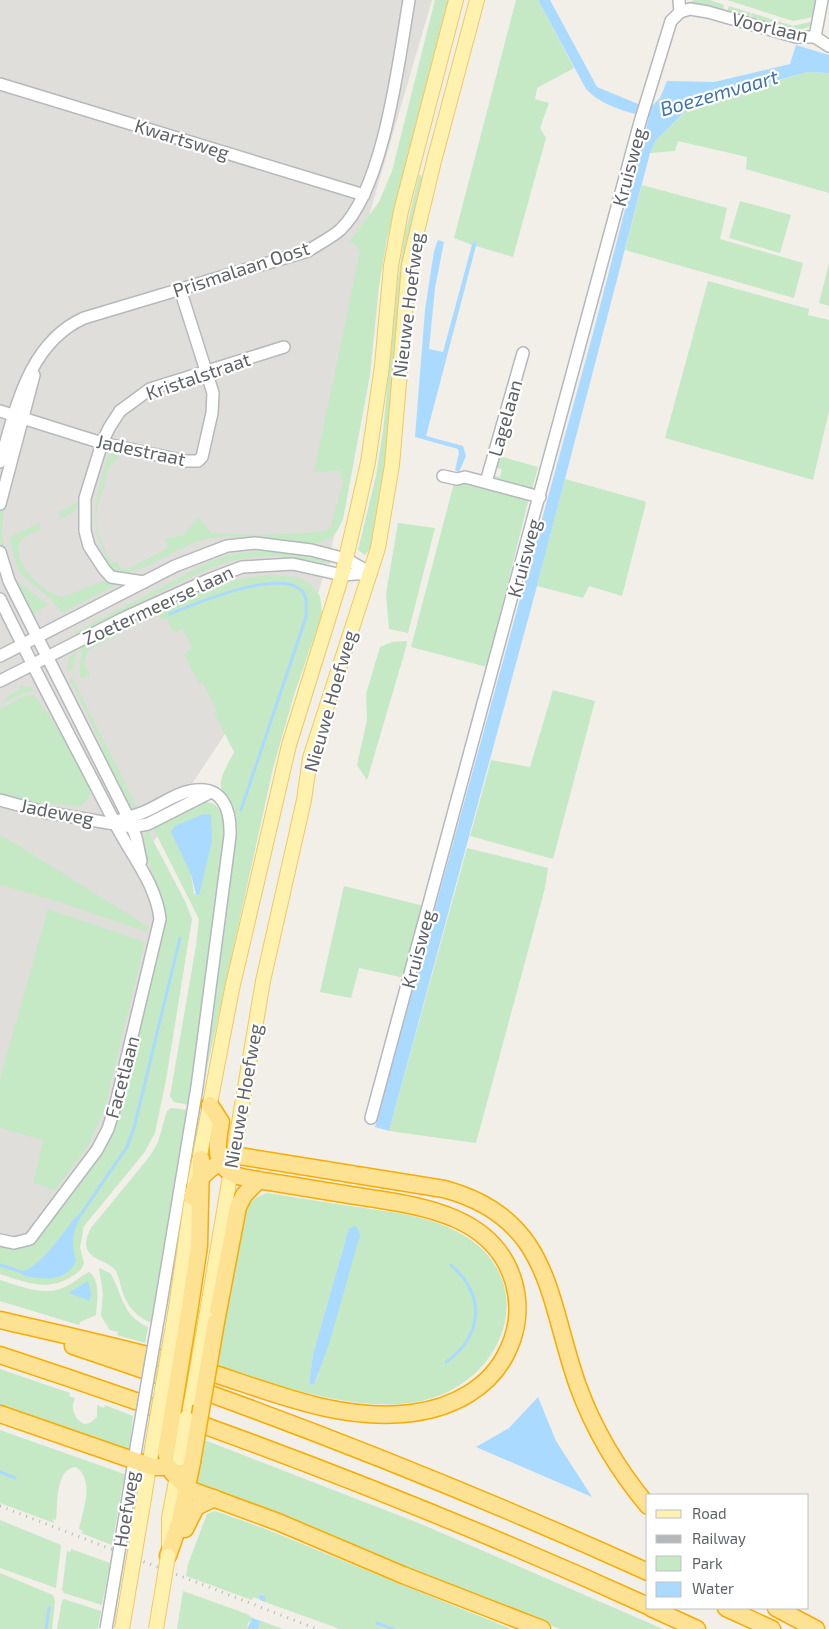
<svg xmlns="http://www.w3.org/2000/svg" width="829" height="1629" viewBox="0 0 829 1629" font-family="'Exo 2',sans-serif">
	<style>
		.industrial { fill: #e0deda }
		.green { fill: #c5e8c5; fill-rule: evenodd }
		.water { fill: #aadaff }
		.pier { fill: #f1efe8 }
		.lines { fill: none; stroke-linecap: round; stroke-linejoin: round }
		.stream { stroke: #aadaff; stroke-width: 3 }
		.minor-casing { stroke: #b5b8bc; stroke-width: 14 }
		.major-casing { stroke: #f2c960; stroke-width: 16 }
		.highway-casing { stroke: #f9ab00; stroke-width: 19 }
		.minor { stroke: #fff; stroke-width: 11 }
		.major { stroke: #fff2af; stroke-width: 14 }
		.highway { stroke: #fde293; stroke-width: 16 }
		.rail { stroke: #b6b7b8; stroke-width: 3; stroke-dasharray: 1 6; stroke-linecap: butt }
		.minor-bridge-casing { stroke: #b5b8bc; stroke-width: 14; stroke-linecap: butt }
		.major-bridge-casing { stroke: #f2c960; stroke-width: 16; stroke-linecap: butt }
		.highway-bridge-casing { stroke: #f9ab00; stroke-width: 19; stroke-linecap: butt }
		.minor-bridge { stroke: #fff; stroke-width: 11 }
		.major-bridge { stroke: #fff2af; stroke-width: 14 }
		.highway-bridge { stroke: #fde293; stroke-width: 16 }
		.labels { text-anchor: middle; stroke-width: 4.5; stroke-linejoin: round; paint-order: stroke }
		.street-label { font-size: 19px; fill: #5f6368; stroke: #fff }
		.water-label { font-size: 20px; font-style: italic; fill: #4174aa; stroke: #fff }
	</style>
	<rect width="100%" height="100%" fill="#f1efe8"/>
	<path class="industrial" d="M0,0H432L363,236L348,488L318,594L150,847L177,923L112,1154L31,1260L0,1251Z"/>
	<g class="green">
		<path d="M435,0H448L387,239L379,286L370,375L343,519L337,531L330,538L318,543C284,545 248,532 212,538C178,543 149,574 116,573L102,559L106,557C86,519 97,492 109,454L119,453C117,462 113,461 109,468C105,474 106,481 104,487C91,516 95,531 109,558L111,562H117L121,569L124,568L126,570L168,548L165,539L183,535L198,517L211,533L262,535L323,532L330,528L344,480H341V471L314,472L360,252L356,245L349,242L379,202L392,171Z"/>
		<path d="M516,0H538L574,68L537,88L535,99L549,103L540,128L546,138L513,257L476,246L477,242L473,241L472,245L454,238Z"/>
		<path d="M694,0H710L724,5L723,10L690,2Z"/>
		<path d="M727,0H815L813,17L793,21Z"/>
		<path d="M729,6L751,13L749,20L745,19V15L731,11L729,14L727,12Z"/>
		<path d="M752,13L793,26L810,22L812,25C796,34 790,30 774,27V23L767,21L766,24L758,22L759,19L751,17Z"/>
		<path d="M807,72L829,73V193L746,169L747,157L678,141L675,151L650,153L656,140L691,107Z"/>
		<path d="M419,175L424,176L401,279L382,497L372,546L365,555L358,550L376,476L383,431L398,279L405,234Z"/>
		<path d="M642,185L727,208L720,239L803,263L794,298L625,250Z"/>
		<path d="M740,201L791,215L780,253L729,238Z"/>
		<path d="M829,263V306L819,303Z"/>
		<path d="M708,281L809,309L808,315L829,320V411L813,480L665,438Z"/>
		<path d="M23,437L4,510L2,532L5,552L16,580L48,605L33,614L26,606L2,553L0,535V509Z"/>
		<path d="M499,456L538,467L532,490L492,480V475L500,477L502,469L494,467Z"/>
		<path d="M565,479L644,501L646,503L622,596L589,586L583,598L537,586Z"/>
		<path d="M465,481L529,498L487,667L411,647L454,483Z"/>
		<path d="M80,501L75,511L61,519L59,512Z"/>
		<path d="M39,523L41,529C35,532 25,535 21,541C8,560 45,595 63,597L102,581L118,584L62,613C38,577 16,591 10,537Z"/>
		<path d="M398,523L435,528L408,633L389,629L386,594Z"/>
		<path d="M278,551L331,561L330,564L278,556L252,557L226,562L201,572L76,635L75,632L211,561L238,553Z"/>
		<path d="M270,575L297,577L310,584L320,596L322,614L294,695L273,768L202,1091L236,818C235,804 219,795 221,782C222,772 230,761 234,752L214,713L217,711L203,683L199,684L184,654L192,648L183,629L174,633L168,620L155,616L88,650L84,664L90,675L81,679C77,668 84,658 80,647C134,618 209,579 270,575Z"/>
		<path d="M406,641L407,644L367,780L357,765L367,720L366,694L380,647L392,642Z"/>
		<path d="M75,651L76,657L72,670L67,671L69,658Z"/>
		<path d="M72,677L137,808L136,809C115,799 107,758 98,738C89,718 79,698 69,678Z"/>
		<path d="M18,686L29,687L35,690L22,694L1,704L9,695L20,689Z"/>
		<path d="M553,690L595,701L553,859L470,836L491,760L530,767Z"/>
		<path d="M34,695C47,713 93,777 90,797L81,806L52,804L51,807L0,793V709L25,696Z"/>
		<path d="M201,801C222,802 224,816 225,833L189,1105L174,1102L170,1096L196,946L199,919L152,826ZM212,842L198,895L194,894L191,874Z"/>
		<path d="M147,829L185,901L192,919L166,1080L155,1133L144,1153L84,1226L80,1248L84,1263C82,1270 77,1273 71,1277C47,1292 25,1282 0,1274V1244C14,1248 25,1252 36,1241L101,1153L112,1131L121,1105L165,922L164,905L142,842Z"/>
		<path d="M0,836L6,838L149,927L147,932L50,899L0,885Z"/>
		<path d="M467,848L548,868L545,888L476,1143L389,1131Z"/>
		<path d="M344,886L424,906L405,978L359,968L351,998L320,992Z"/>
		<path d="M48,909L145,942L104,1111L88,1146L55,1190L33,1183L43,1140L0,1128V1079Z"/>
		<path d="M171,1108L188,1110L152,1323C137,1318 126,1305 122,1290C120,1283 119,1277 116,1271C109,1261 94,1261 88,1251C84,1244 87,1235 91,1228L150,1156L158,1142L167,1111Z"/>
		<path d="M197,1123H198L163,1327L161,1326Z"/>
		<path d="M267,1193C295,1197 322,1202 349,1206C384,1211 424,1214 456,1231C545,1276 507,1386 416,1402C353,1413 276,1384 216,1366L245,1208L255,1198ZM349,1228H352L318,1376L314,1385L309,1384L313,1354Z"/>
		<path d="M99,1268L110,1273C123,1294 121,1315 148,1327L145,1343L117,1335L118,1332L110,1330L101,1316L103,1294Z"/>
		<path d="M89,1272C101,1280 97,1303 96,1315L80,1322L79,1325L0,1301V1280C23,1287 47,1298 69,1285C76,1281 82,1275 89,1272Z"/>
		<path d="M0,1369L70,1393L69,1396L75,1398C70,1408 74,1419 84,1424L90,1423L97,1417V1405L104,1408L105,1405L133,1416L129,1450L0,1405Z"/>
		<path d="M0,1430L127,1475L122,1488L112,1545L81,1533L83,1531L79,1529C83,1510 95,1480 76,1467C55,1468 58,1504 56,1520L53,1519L54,1523L0,1503Z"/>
		<path d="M202,1439L421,1524L663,1629H560L193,1484Z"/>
		<path d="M215,1511L263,1528L511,1629H340L265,1602L263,1595L258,1594L260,1600L253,1597L252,1600L186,1576L188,1564L207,1514Z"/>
		<path d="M0,1520L61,1545L56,1588L0,1568Z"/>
		<path d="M71,1549L110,1563L102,1605L64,1593L62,1590L67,1551L71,1552Z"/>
		<path d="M0,1573L53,1595L55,1601L52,1629H0Z"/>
		<path d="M183,1591L247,1614L253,1618L248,1623L247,1629H177Z"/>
		<path d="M64,1599L101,1611L98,1629H57L62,1601Z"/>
		<path d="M259,1620L283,1629H258Z"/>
	</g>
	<g class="water">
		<path d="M538,0H550L597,87L638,104L653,105L660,98L667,81L714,82L790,64L796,45L829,55V73L807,72L702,102L684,113L656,140L650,153L537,586L389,1131L375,1127L592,337L649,117C626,112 602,106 586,89Z"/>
		<path d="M438,240L444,242L435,288L429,349L443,352L473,241L477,242L426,436L463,446L466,456L459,472L455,470L459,453L458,449L415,437L425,310L434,251Z"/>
		<path d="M203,814L211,815L212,842L199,895H196L191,874L171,832L175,826Z"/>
		<path d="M76,1216L80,1219C71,1234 72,1245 76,1261C67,1283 39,1280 22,1275L23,1271C39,1268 66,1230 76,1216Z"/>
		<path d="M353,1226L357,1227L360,1235L329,1344L314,1385L309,1384L313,1354L349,1228H352Z"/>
		<path d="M88,1281L91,1293L90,1301L69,1293Z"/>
		<path d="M538,1397L556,1441L592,1497L476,1447L509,1428Z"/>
		<path d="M258,1594L265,1596V1602L258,1629H247L260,1600Z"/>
	</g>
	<path class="pier" d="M257,1599L268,1603L261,1621L250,1617Z"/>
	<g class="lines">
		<g class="stream">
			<path d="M170,614C194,604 281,567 302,591C308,598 306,608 306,617L241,810"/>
			<path d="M77,1220L127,1147L134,1128L180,938"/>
			<path d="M0,1265L25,1273"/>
			<path d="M446,1362C483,1335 486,1296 451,1265"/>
			<path d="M0,1472L15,1478"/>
			<path d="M377,1623L393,1629"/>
			<path d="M46,1629L49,1608"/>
		</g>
		<g class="minor-casing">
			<g id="minor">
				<path d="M680,12L690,9L708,12L796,37H815L829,46"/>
				<path d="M815,37L822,0"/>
				<path d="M0,84L364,195"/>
				<path d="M0,411L102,443L185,461H198L202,457L212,413L213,393L180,289"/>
				<path d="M0,462C16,409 28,343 84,318L308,251C318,244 331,238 340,230C384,189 399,59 409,0"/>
				<path d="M443,476L457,479L465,477L540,497"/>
				<path d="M486,482L523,353"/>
				<path d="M0,504L34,375"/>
				<path d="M0,552L9,581L128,817L136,837L141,861"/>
				<path d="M144,582L111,577L104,569L89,546L85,531V498L102,443L109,428L120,411L150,389L284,347"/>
				<path d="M0,599C37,676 78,751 117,827C133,858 156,884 160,919L116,1103L108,1129L97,1150L30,1239L14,1243L0,1240"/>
				<path d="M0,656L175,566L227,546L255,543L311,550L346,559L371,573"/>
				<path d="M0,681L126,617L208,580L242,567L293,564L342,575L371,573"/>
				<path d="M0,800L44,812L132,827L148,824L209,793"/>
				<path d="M115,822C124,818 135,816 144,812C159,806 174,794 190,791C223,784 231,810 230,836L197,1087L161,1303"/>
				<path d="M371,1118L640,122L671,21L680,12L679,0"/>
				<path d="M129,1492L137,1442"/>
			</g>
		</g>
		<g class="major-casing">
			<g id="major">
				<path d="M176,1308L192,1197L232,989L289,745L342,575L357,511L368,462L382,366L391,266L401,211L456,0"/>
				<path d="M206,1318L263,981L304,800L310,758L378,548L392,465L409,265L434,161L477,0"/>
				<path d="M186,1418L192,1398"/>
				<path d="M144,1498L152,1448"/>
				<path d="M169,1545V1518L178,1470"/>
			</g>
		</g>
		<g class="highway-casing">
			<g id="highway">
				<path d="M192,1197C198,1174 213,1166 233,1155L444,1189C552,1218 547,1299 578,1386C594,1430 618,1470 648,1506"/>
				<path d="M189,1312L199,1246L201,1159"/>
				<path d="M0,1320C65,1335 129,1349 193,1367C263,1388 337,1423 412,1413C452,1408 491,1388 508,1350C518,1329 520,1305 514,1283C494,1211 412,1205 350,1195C315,1189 281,1184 246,1178C212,1171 216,1149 221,1122L210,1105"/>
				<path d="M216,1322L238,1207L244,1195L259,1180"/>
				<path d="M73,1346C268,1411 460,1487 648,1572"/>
				<path d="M0,1355C220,1427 437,1510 648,1606"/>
				<path d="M0,1414L153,1467H163L178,1462"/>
				<path d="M166,1452L172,1472L188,1489L278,1522L403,1575L542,1629"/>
				<path d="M185,1529L196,1507L214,1498"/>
				<path d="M168,1556L180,1521L192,1462"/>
				<path d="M651,1608L697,1629"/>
				<path d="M726,1608L772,1629"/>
				<path d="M776,1608L816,1629"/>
			</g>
		</g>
		<use href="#minor" class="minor"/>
		<use href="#major" class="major"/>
		<use href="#highway" class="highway"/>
		<path class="rail" d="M0,1506L317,1629"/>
		<g class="minor-bridge-casing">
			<g id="minor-bridge">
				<path d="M137,1442L161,1303"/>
				<path d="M106,1629L129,1492"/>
			</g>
		</g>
		<g class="major-bridge-casing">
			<g id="major-bridge">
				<path d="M192,1398L206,1318"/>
				<path d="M152,1448L176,1308"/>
				<path d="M180,1458L186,1418"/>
				<path d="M122,1629L144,1498"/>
				<path d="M156,1629L168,1556"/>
			</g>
		</g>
		<g class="highway-bridge-casing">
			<g id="highway-bridge">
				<path d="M166,1452L189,1312"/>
				<path d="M192,1462L216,1322"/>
			</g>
		</g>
		<use href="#minor-bridge" class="minor-bridge"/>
		<use href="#major-bridge" class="major-bridge"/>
		<use href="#highway-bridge" class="highway-bridge"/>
	</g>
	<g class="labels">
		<g class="street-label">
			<text transform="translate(770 27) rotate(13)" y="7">Voorlaan</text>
			<text transform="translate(182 139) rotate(17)" y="7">Kwartsweg</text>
			<text transform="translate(629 167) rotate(-75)" y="7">Kruisweg</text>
			<text transform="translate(241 269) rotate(-18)" y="7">Prismalaan Oost</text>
			<text transform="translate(408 305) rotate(-83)" y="7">Nieuwe Hoefweg</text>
			<text transform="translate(198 376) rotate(-19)" y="7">Kristalstraat</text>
			<text transform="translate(505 418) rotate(-74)" y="7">Lagelaan</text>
			<text transform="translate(141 450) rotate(12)" y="7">Jadestraat</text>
			<text transform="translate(524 558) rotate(-75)" y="7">Kruisweg</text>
			<text transform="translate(158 605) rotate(-25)" y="7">Zoetermeerse laan</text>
			<text transform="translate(330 701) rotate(-74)" y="7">Nieuwe Hoefweg</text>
			<text transform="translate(57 812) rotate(11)" y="7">Jadeweg</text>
			<text transform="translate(418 949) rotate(-75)" y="7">Kruisweg</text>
			<text transform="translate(122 1077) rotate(-75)" y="7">Facetlaan</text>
			<text transform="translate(243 1096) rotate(-80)" y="7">Nieuwe Hoefweg</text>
			<text transform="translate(126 1509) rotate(-81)" y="7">Hoefweg</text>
		</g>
		<g class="water-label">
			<text transform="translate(719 93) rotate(-16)" y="7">Boezemvaart</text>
		</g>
	</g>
	<rect x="646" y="1494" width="162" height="115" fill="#ffffff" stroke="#bfc1c3"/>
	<rect x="656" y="1510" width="25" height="8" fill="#fff2af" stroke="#bfc1c3"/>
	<text x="692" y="1519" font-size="15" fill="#5f6368">Road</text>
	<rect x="656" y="1535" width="25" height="8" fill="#b6b7b8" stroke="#bfc1c3"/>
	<text x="692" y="1544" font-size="15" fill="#5f6368">Railway</text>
	<rect x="656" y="1556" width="25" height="15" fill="#c5e8c5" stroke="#bfc1c3"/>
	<text x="692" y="1569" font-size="15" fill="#5f6368">Park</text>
	<rect x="656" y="1582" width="25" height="15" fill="#aadaff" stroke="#bfc1c3"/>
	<text x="692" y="1594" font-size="15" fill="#5f6368">Water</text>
</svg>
